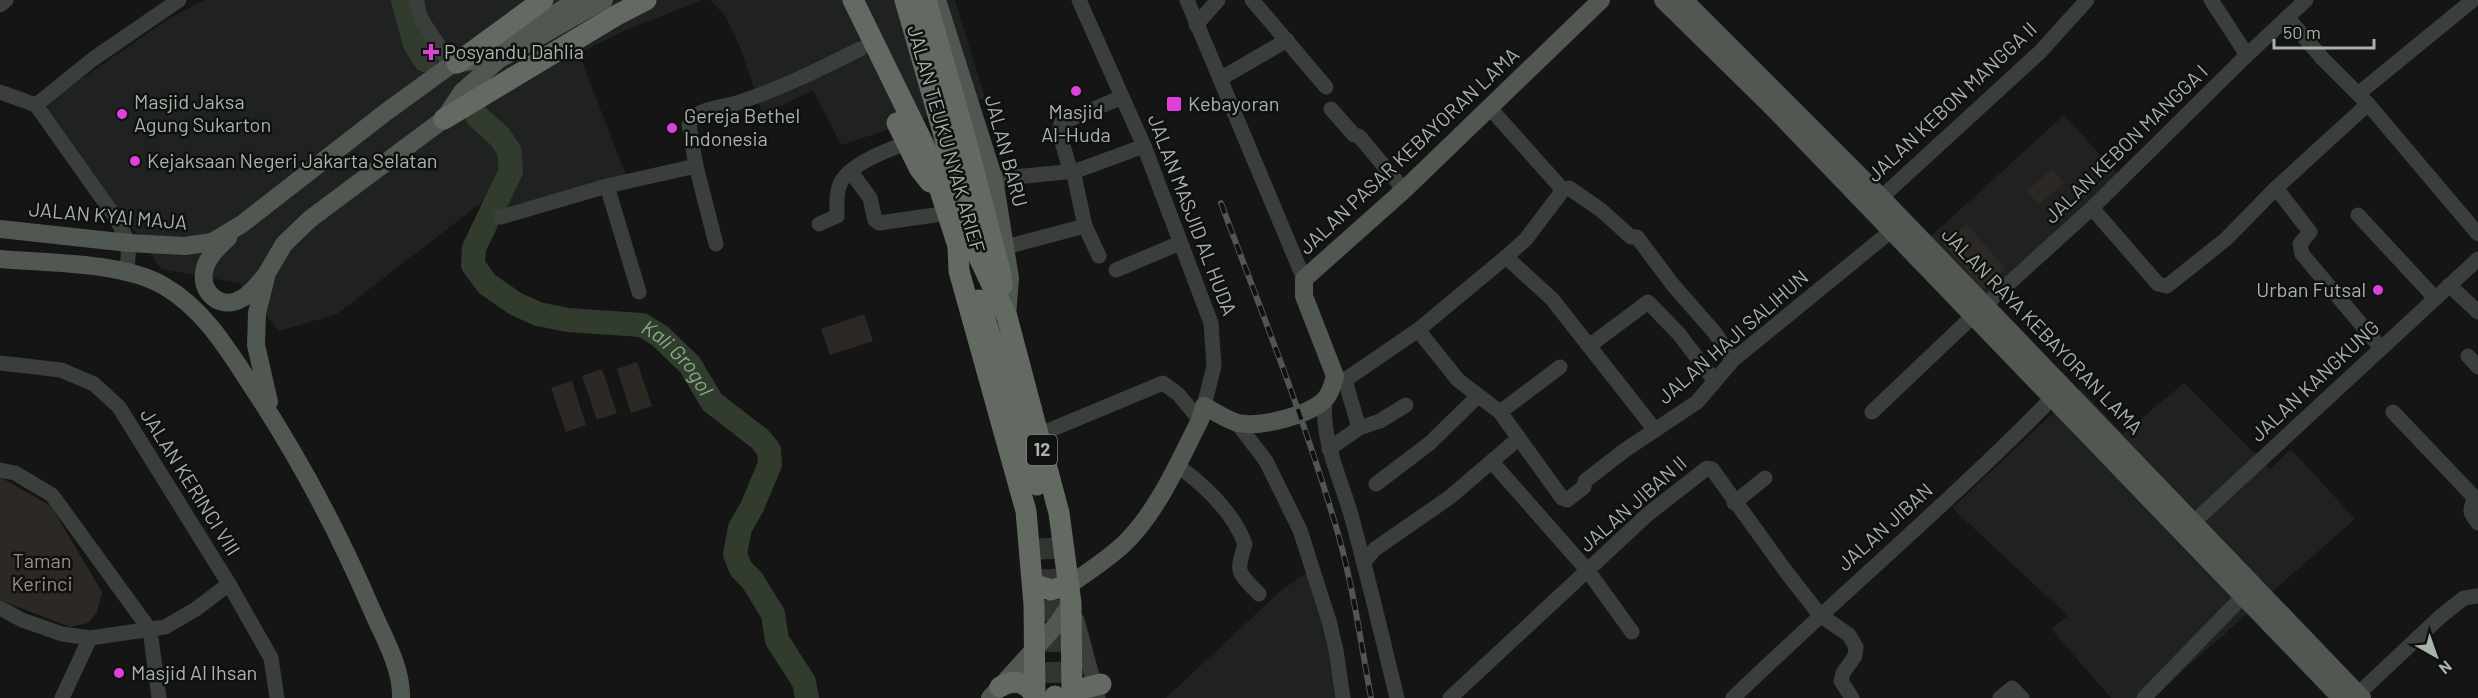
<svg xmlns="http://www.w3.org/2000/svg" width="2478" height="698" viewBox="0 0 2478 698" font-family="Barlow,sans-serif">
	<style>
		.built { fill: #202221 }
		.green { fill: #2c2824 }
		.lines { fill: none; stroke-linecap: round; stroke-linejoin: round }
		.river { stroke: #323c2e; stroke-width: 24 }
		.highway-tunnel { stroke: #313532; stroke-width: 21; stroke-dasharray: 21 10; stroke-linecap: butt }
		.minor { stroke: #3a3f3b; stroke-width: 15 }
		.major { stroke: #515852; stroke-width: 18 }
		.highway { stroke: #626a62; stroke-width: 21 }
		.rail-casing { stroke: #505651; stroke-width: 6 }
		.rail { stroke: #0f100f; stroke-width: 4; stroke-dasharray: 11; stroke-linecap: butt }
		.poi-dot { fill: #de42da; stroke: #0f100f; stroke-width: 2 }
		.labels { text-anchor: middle; stroke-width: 5; stroke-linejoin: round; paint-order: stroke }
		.shield { fill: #0f100f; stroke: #79837a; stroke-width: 1.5 }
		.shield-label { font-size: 18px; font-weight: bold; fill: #a7b4a8 }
		.poi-label { font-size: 20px; fill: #a7b4a8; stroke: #0f100f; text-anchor: start }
		.street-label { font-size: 20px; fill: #a7b4a8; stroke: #0f100f }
		.park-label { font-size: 20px; fill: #9d8c80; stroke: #0f100f }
		.water-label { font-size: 21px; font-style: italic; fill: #88ac81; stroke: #0f100f }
	</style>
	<rect width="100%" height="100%" fill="#141514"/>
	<g class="built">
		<path d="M205,0H702L623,31L579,54L628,180L510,221L490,196L337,314L279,331L239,283L161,269L45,104L168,19Z"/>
		<path d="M710,0H955L985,98L841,145L813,90L763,115L740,47L726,17Z"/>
		<path d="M2064,115L2123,180L1987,304L1928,239Z"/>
		<path d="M2184,383L2270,469L2291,449L2355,519L2152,698H2111L2051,629L2068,616L1952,508L2080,388L2123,434Z"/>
		<path d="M1318,564L1338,624L1346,698H1166L1278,593Z"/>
	</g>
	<g class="green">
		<path d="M2052,169L2064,183L2039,205L2027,191Z"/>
		<path d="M1967,224L2006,269L1983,289L1943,244Z"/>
		<path d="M864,314L873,341L830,355L821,329Z"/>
		<path d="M637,362L652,406L631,413L617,369Z"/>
		<path d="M602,369L617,413L597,420L582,376Z"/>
		<path d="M572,381L586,425L566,432L551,388Z"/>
		<path d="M0,477L51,506L102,592L97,612L88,623L70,627L0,600Z"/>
	</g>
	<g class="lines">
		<g class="river">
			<path d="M403,0L415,44L425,60"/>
			<path id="s1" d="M478,117L499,136L509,150L511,171L474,248L473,265L487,284L516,304L538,314L568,320L642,325L660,336L690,365L712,402L760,439L769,450L770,464L752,507L740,528L735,554L741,569L752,580L773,614L777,640L804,682L807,698"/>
		</g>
		<path class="highway-tunnel" d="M1049,538L1055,696"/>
		<g class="minor">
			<path d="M417,0C418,28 443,41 448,67"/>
			<path d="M1079,0L1144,146L1211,323L1214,366L1204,406"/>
			<path d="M1187,0L1304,279"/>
			<path d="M1252,0L1326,87"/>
			<path d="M2211,0L2247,55"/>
			<path d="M0,5L6,0"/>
			<path d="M2287,17L2323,59L2368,104L2478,234"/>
			<path d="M1196,25L1218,0"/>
			<path d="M1220,79L1287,40"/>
			<path d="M0,92L36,105L116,218L129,243L127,271"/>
			<path d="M2358,94L2473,0"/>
			<path d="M36,105L93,59L179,0"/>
			<path d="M1489,107L1563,190"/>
			<path d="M1331,109L1354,135L1359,136L1404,190"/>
			<path d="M1070,170L1059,131L1061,123L1122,97"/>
			<path d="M851,172L870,198L875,220L879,223L949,213"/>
			<path d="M994,179L1076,171L1144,146"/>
			<path d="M607,186L639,292"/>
			<path d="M2276,188L2310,232L2300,244L2302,254L2381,348"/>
			<path d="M1873,205L2040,52L2087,0"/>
			<path d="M2092,208L2158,284L2167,286L2226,239L2276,188L2368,104"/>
			<path d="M2358,215L2435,298"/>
			<path d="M501,217L607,186L696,166"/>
			<path d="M819,224L837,216C837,207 836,195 839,187C845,165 888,150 907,143"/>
			<path d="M1085,226L1099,256"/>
			<path d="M716,244L696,166L689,125C696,107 721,108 737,103C780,89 820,69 860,49"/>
			<path d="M1006,247L1085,226L1073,170"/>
			<path d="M1506,257L1526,239L1563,190L1569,188L1601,210L1631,237H1637L1673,285L1715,333L1733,360"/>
			<path d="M1116,270L1180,243"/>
			<path d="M2449,285L2478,312"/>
			<path d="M1418,330L1458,380L1500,412L1562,498L1567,500L1584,487L1585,481L1625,450L1697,402L1733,360L1891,231"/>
			<path d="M1589,346L1655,430"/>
			<path d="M2468,356L2478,367"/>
			<path d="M0,363L61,370L94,384L119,407L229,584L271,658L277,698"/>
			<path d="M1345,380L1418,330L1506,257L1552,299L1589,346L1648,302L1679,334L1714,380"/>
			<path d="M1325,399C1321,441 1340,476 1351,515C1368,576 1382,637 1397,698"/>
			<path d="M1500,412L1560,367"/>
			<path d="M1872,412L1973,316L2092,208L2247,55L2306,0"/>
			<path d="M2393,412L2473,496L2474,500C2469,512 2470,513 2478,523"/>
			<path d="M1237,423L1266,461L1300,530L1329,621L1336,650L1343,698"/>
			<path d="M1359,428L1380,421L1406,405"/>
			<path d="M1038,435L1163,383L1178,394L1200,420"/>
			<path d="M1329,449L1359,428L1345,380L1337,377"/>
			<path d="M1492,462L1588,571L1632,632"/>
			<path d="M1177,465C1204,485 1233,511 1245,544C1236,574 1237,571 1259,594"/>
			<path d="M0,470L15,473L52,495L150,630L159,698"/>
			<path d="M1376,484L1430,443L1478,396"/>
			<path d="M1734,503L1765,478"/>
			<path d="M2185,530L2478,259"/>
			<path d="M1364,562L1375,549L1450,497L1519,438"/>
			<path d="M0,608L22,620L62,634L90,638L165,627L196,609L229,584"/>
			<path d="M1077,620L1098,698"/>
			<path d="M2358,694L2441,616L2464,598L2478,596"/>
			<path d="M62,698L90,638"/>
			<path d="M1450,698L1648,514L1707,468L1712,469L1787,573L1820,615L1849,635L1856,647L1855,656L1843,673L1841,681L1852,698"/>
			<path d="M1733,698C1841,594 1956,497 2060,390"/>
			<path d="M2000,698L2012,688L2022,698"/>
			<path d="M2144,698L2250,589"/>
		</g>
		<g class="major">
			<path d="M937,0L994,179L1010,278L1007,317"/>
			<path d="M1663,0L1770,105L2341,698"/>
			<path d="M1684,0L1881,197L2362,698"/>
			<path d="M0,229L129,243L185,246L212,242L242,224L386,112L448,67C457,62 466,63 475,60C510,47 545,19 577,0"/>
			<path d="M228,238C219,246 208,256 205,268C198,291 220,311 241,299C251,294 258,284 265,276"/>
			<path d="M0,259C48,263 124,262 164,286C204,309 229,351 253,388C299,458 338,531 371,608C383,636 402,667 401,698"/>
			<path d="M269,402L256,345L257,313L267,273L284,244L310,219L444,119L462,92L498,60L604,0"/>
			<path d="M1069,585C1088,572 1108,559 1125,543C1159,509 1178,463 1200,420L1204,406C1214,411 1227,420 1238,423C1259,428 1312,415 1326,398C1331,392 1333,384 1335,376L1304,296V279L1404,190L1601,0"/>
			<path d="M990,698L1058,623L1071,603"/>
		</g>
		<g class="highway">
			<path d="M853,0L928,153L958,246L959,271L1026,511L1034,605L1035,698"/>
			<path d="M905,0L966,212L974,247L1007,317L1059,513L1071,603L1072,698"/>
			<path d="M926,0L964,133L1001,275L1002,286"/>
			<path d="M457,63L543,0"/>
			<path d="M444,119L615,16L646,0"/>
			<path d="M897,123L919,168L930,182"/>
			<path d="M979,300L1037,485"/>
			<path d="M1033,584L1051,590L1069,585"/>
			<path d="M1000,687C1014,678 1027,682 1035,696"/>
			<path d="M1073,691L1101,684"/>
			<path d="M1055,698V696"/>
		</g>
		<g class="rail-casing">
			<path id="rail" d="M1221,203C1260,308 1302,412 1334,520C1352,578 1360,638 1371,698"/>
		</g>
		<use href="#rail" class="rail"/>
	</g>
	<g class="poi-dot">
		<path d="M428 43h6v6h6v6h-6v6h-6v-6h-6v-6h6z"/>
		<circle cx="1076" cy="91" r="6"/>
		<rect x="1166" y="96" width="16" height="16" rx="3"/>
		<circle cx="122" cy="114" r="6"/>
		<circle cx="672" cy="128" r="6"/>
		<circle cx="135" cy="161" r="6"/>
		<circle cx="2378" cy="290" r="6"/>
		<circle cx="119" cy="673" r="6"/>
	</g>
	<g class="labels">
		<rect class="shield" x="1027" y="435" width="30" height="30" rx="4.5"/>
		<g class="shield-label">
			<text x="1042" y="456">12</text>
		</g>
		<g class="poi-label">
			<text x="444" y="59">Posyandu Dahlia</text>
			<text x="134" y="109">Masjid Jaksa<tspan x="134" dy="23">Agung Sukarton</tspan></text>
			<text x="1188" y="111">Kebayoran</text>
			<text x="1076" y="119" text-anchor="middle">Masjid<tspan x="1076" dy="23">Al-Huda</tspan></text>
			<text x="684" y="123">Gereja Bethel<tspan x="684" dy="23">Indonesia</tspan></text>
			<text x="147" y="168">Kejaksaan Negeri Jakarta Selatan</text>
			<text x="2366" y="297" text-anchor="end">Urban Futsal</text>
			<text x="131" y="680">Masjid Al Ihsan</text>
		</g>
		<g class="street-label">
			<text transform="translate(1952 102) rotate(-43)" y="7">JALAN KEBON MANGGA II</text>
			<text transform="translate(946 139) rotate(74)" y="7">JALAN TEUKU NYAK ARIEF</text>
			<text transform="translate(2126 144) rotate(-44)" y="7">JALAN KEBON MANGGA I</text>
			<text transform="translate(1006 151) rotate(75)" y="7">JALAN BARU</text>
			<text transform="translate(1409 151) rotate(-43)" y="7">JALAN PASAR KEBAYORAN LAMA</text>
			<text transform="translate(1192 215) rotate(69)" y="7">JALAN MASJID AL HUDA</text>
			<text transform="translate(108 216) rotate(5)" y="7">JALAN KYAI MAJA</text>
			<text transform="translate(2042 331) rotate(46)" y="7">JALAN RAYA KEBAYORAN LAMA</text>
			<text transform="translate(1733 337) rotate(-41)" y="7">JALAN HAJI SALIHUN</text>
			<text transform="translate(2315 381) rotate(-43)" y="7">JALAN KANGKUNG</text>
			<text transform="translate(190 482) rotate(58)" y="7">JALAN KERINCI VIII</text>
			<text transform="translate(1633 504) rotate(-41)" y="7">JALAN JIBAN II</text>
			<text transform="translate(1885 527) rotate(-42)" y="7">JALAN JIBAN</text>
		</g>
		<g class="park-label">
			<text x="42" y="568">Taman<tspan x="42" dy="23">Kerinci</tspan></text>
		</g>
		<g class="water-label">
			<text dy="7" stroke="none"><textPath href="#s1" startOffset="406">Kali Grogol</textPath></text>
		</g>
	</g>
	<g transform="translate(2436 656) rotate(140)" stroke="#0f100f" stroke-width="4.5" paint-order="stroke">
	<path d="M0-4.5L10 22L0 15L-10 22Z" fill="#a7b4a8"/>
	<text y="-9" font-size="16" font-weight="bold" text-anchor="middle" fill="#a7b4a8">N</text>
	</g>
	<path d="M2274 39v9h100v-9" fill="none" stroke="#a7b4a8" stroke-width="3"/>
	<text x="2283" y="39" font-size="18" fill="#a7b4a8" stroke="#0f100f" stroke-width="4.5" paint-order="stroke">50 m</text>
</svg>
